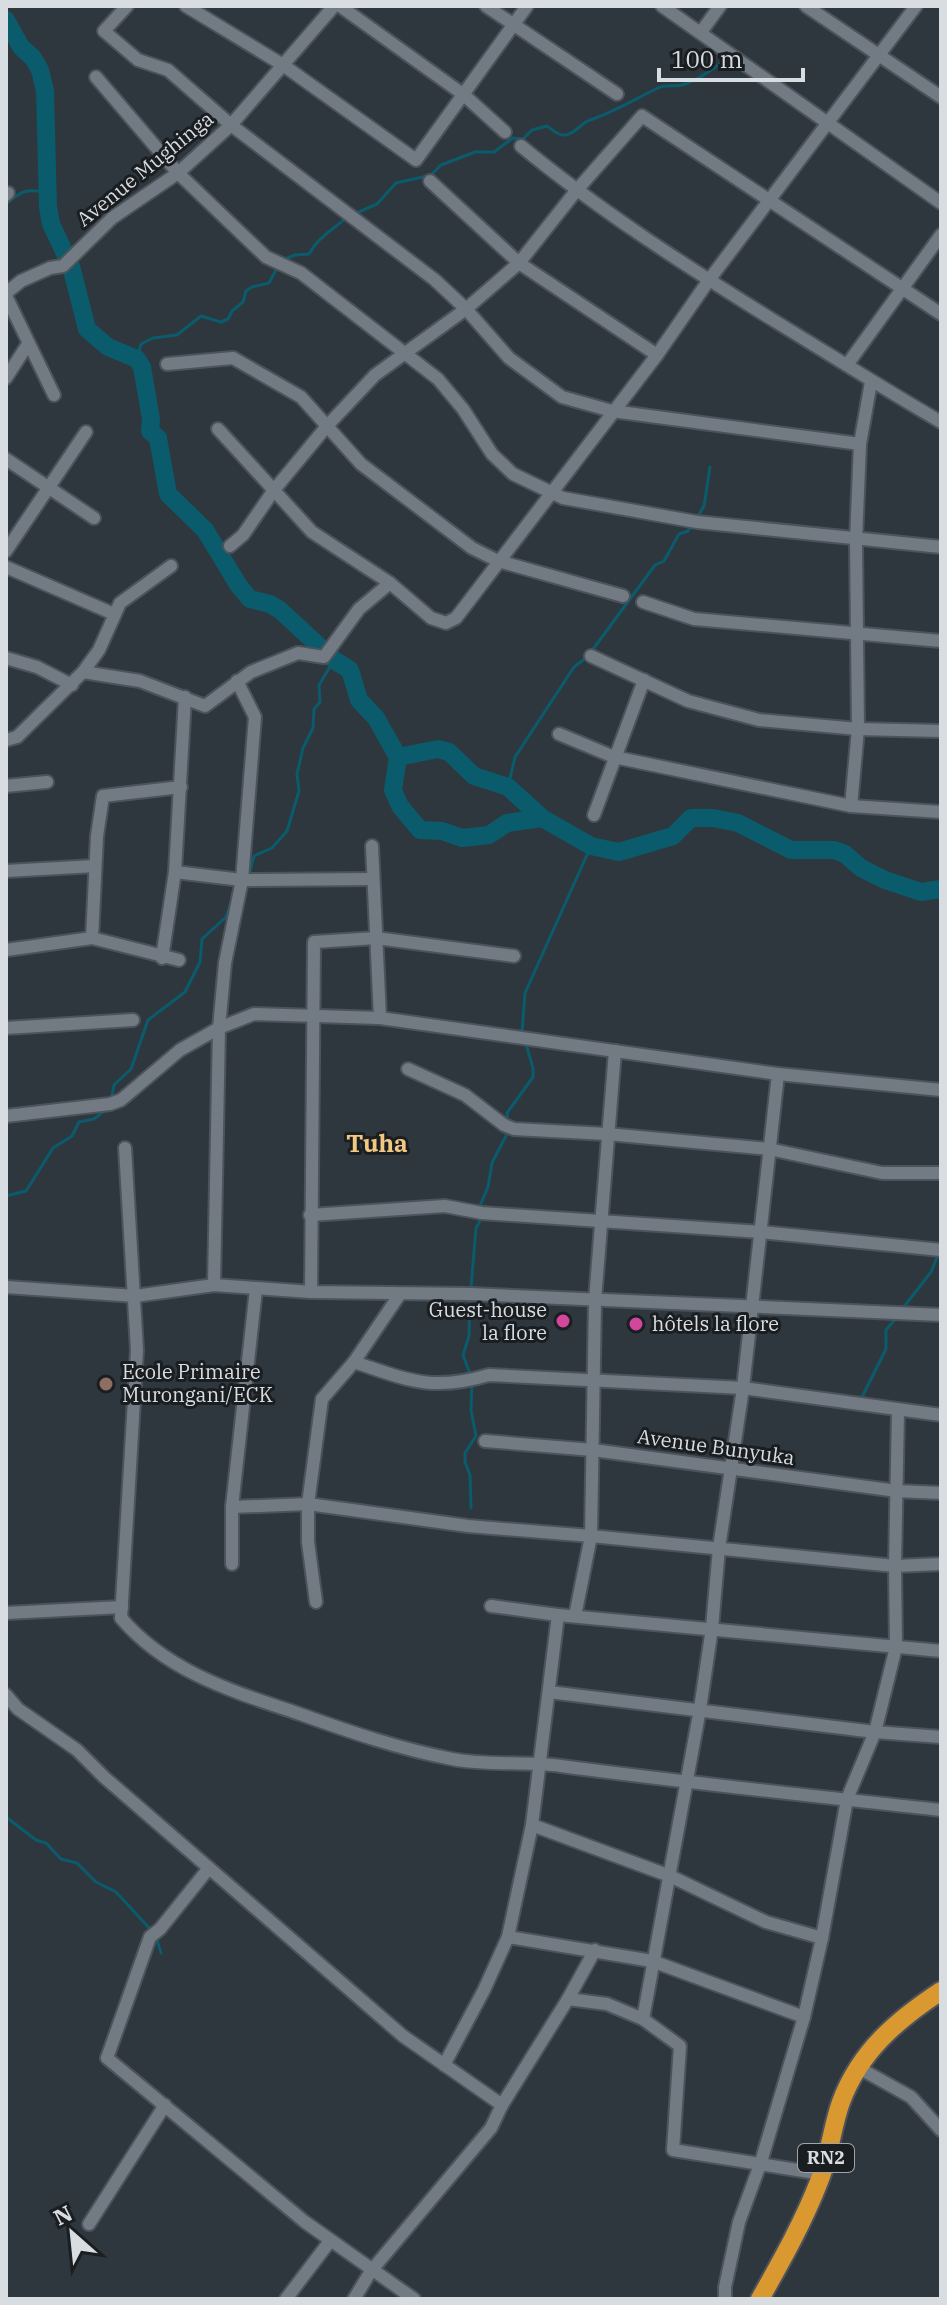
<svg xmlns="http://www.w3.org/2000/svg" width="947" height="2305" viewBox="0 0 947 2305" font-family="'IBM Plex Serif',serif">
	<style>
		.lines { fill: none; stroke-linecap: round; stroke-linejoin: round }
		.stream { stroke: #0a5b6c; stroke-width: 3 }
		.river { stroke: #0a5b6c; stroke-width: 18 }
		.minor-casing { stroke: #4d535a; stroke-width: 16 }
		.highway-casing { stroke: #4d535a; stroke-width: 22 }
		.minor { stroke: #727b83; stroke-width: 12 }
		.highway { stroke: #da9830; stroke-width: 18 }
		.hotel-dot { fill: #d1479c; stroke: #1a1e21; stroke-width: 3 }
		.education-dot { fill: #8d6e63; stroke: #1a1e21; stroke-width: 3 }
		.labels { text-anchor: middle; stroke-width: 6; stroke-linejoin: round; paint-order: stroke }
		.shield { fill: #1a1e21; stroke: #9fa4a8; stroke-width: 2 }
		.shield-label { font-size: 18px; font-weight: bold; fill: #d8dde2 }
		.street-label { font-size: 20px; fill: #d8dde2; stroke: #1a1e21 }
		.poi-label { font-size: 20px; fill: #d8dde2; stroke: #1a1e21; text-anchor: start }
		.quarter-label { font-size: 24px; font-weight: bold; fill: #f1c882; stroke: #1a1e21 }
	</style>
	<rect width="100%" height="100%" fill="#2f373e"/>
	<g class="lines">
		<g class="stream">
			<path d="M6,204C21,191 27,188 47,193"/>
			<path d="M354,214L377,204L396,183L431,175L441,165L475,152H494L513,138L523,139L532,130L547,126C551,129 558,135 563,135C573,136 581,123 590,120C614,112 635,99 658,88C665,84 674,87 682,85C696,81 709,72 721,63"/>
			<path d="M284,259L295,255L309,254C318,237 333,230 347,217"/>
			<path d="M137,359L141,344L153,338L177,335L201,316L221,322L228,319L232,311L243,302L246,291L252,287L269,283L277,268"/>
			<path d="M698,516L704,506L710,467"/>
			<path d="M591,652L655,565L664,561L679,534L688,531L691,526"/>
			<path d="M508,787L515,757L574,667L586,658"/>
			<path d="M249,876L254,856L272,848L287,831L299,791L297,774L303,748L313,728L314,709L320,702L319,685L334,660"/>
			<path d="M941,907V915"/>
			<path d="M522,1033L525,993L591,846"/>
			<path d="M941,1096V1117"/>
			<path d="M111,1101L114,1085L131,1069L148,1020L185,992L200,962L202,939L226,917L233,897"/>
			<path d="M508,1122L507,1113L533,1077V1068L526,1044"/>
			<path d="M6,1196L26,1191L53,1148L72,1136L79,1122L94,1119L108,1108"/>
			<path d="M479,1208L488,1187L492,1163L509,1130"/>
			<path d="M471,1288L476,1228L480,1221L478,1218"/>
			<path d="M470,1296L469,1336L463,1355L470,1374"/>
			<path d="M903,1308L931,1272L938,1255"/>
			<path d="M862,1397L886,1349V1330L896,1318"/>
			<path d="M471,1508L470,1475L465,1462V1453L476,1436L471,1410L472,1381"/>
			<path d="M6,1817L36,1840L46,1843L61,1859L77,1863L96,1882L116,1892L152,1931"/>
			<path d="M156,1937L161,1953"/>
		</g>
		<g class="river">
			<path d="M6,20L21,47L33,58L40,70L45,91L48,207L51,224L71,266L87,329L108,347L137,359L142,367L151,419L150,431L158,438L168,494L205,530L239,586L250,599L270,604L280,610L334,660L350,670L359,700L376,718L398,757L393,790L400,806L420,830L442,831L462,838L489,835L507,823L542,818L591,846L619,852L673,836L691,818H713L738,823L791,850H834L845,854L861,868L885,880L921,892L941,889"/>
			<path d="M398,757L438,749L449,752L474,776L508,787L542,818"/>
		</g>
		<g class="minor-casing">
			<g id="minor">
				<path d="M127,6L104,31L138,60L168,70L231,125L435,280L466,309L509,358L562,397L612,411L860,444"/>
				<path d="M186,6L283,65L416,160L527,6"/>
				<path d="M340,6L464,95L505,132"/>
				<path d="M486,6L617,94"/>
				<path d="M662,6L941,203"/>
				<path d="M806,6L941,97"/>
				<path d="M701,32L720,6"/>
				<path d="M96,77L178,173L266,257L301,273L438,379L463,409L492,454L513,474L563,498L697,522L941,547"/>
				<path d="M521,146C600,211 686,266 773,320C829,354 884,389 941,422"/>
				<path d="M430,181L519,263L657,355"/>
				<path d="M6,195L8,193"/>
				<path d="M6,293L21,281L50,268L63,266L112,218L178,173L231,125L334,6"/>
				<path d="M6,296L54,395"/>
				<path d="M167,364L233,358L301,397L361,464L472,548L498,561L623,596"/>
				<path d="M847,365L941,235"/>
				<path d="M6,378L28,344"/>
				<path d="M218,429L312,532L390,583L431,618L446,623L456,618L657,355L709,280L916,6"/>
				<path d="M6,459L94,518"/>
				<path d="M230,546L243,535L274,490L327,426L375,375L466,309L519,263L576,191L642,116L941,314"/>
				<path d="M6,551L86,432"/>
				<path d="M6,567L114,614"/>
				<path d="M643,602L694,619L941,641"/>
				<path d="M591,656L688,701L759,720L858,729L941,731"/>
				<path d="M6,658L37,667L72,685"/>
				<path d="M83,672L140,681L205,706L251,672L298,653L324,657L359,609L390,583"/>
				<path d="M559,734L614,757L851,806L941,812"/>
				<path d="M6,740L17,737L83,672L99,650L120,603L171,566"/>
				<path d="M6,786L47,782"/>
				<path d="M851,806L858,729L856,540L860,444L871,382"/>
				<path d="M594,815L644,680"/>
				<path d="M372,846L380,1018"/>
				<path d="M6,871L95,866"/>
				<path d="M175,872L242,880L373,879"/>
				<path d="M92,938L97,836L103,796L181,787"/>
				<path d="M6,950L92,938L179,960"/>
				<path d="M162,958L175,872L185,697"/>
				<path d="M6,1028L133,1020"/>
				<path d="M408,1069L465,1095L504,1125L514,1129L607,1134L769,1149L882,1173H941"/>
				<path d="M6,1116L110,1104L121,1100L180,1050L219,1028L254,1014L380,1018L778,1074L941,1090"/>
				<path d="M125,1148L137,1350L121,1618C168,1673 235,1692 300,1714C350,1732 400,1749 452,1759C487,1766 525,1761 561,1766C687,1783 814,1796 941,1810"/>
				<path d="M310,1215L445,1206L482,1213L761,1232L941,1250"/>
				<path d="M214,1285L219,1028L225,963L242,880L255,717L237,681"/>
				<path d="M6,1287L135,1296L214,1285L311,1292L470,1294L941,1315"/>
				<path d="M311,1292L314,942L376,938L514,956"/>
				<path d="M354,1362C408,1380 431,1392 489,1375L743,1388L941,1415"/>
				<path d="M485,1441L593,1450L897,1491L941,1493"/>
				<path d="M232,1507L308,1504L468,1526L591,1536L895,1566L941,1564"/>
				<path d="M232,1564V1507L256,1289"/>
				<path d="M316,1602L308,1542V1504L322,1399L354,1362L400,1294"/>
				<path d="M491,1606L558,1615L941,1651"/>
				<path d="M6,1613L122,1607"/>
				<path d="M575,1616L591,1536L595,1300L615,1051"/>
				<path d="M549,1692L875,1732L941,1737"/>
				<path d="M6,1695L18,1709L77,1750L104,1777L403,2036L502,2105L491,2128L371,2271L354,2299"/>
				<path d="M532,1825L670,1876L766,1922L822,1938"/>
				<path d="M209,1868L160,1929L150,1937L107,2058L305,2222L414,2299"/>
				<path d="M508,1937L652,1961L804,2017"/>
				<path d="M568,1999L607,2004L643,2019L680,2046L673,2150L822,2174"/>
				<path d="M643,2019L700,1709L712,1628L719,1548L743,1388L778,1074"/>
				<path d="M444,2065L484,1990L508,1937L532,1825L558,1615"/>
				<path d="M859,2068L911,2097L941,2130"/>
				<path d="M502,2105L568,1999L595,1950"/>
				<path d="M89,2224L165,2105"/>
				<path d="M286,2299L330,2241"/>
				<path d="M725,2299V2287L739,2222L761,2162L804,2017L822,1938L847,1799L875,1732L896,1647L895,1566L898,1411"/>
			</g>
		</g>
		<g class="highway-casing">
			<path id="highway" d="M760,2299C782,2260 804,2221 820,2179C830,2154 832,2127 841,2102C860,2051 897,2020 941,1991"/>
		</g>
		<use href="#minor" class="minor"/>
		<use href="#highway" class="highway"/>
	</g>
	<g class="hotel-dot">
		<circle cx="563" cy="1321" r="8"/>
		<circle cx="636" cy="1324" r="8"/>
	</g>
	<circle class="education-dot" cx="106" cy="1384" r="8"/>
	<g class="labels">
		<rect class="shield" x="798" y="2144" width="56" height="28" rx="6"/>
		<g class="shield-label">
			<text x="826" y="2164">RN2</text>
		</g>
		<g class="street-label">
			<text transform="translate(145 169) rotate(-39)" y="7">Avenue Mughinga</text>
			<text transform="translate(716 1447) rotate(8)" y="7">Avenue Bunyuka</text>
		</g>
		<g class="poi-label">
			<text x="547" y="1317" text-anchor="end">Guest-house<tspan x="547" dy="23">la flore</tspan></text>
			<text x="652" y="1331">hôtels la flore</text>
			<text x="122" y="1379">Ecole Primaire<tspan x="122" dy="23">Murongani/ECK</tspan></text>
		</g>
		<g class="quarter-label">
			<text x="377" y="1152">Tuha</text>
		</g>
	</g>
	<rect width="947" height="2305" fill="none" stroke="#d8dde2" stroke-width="16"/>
	<g transform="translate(72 2233) rotate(333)" stroke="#1a1e21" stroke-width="6" paint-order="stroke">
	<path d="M0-6L14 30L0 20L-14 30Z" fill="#d8dde2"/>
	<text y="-12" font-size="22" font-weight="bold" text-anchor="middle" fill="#d8dde2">N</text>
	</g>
	<path d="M659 68v12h144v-12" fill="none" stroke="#d8dde2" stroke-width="4"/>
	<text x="671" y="68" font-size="24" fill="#d8dde2" stroke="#1a1e21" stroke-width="6" paint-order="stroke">100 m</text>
</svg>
